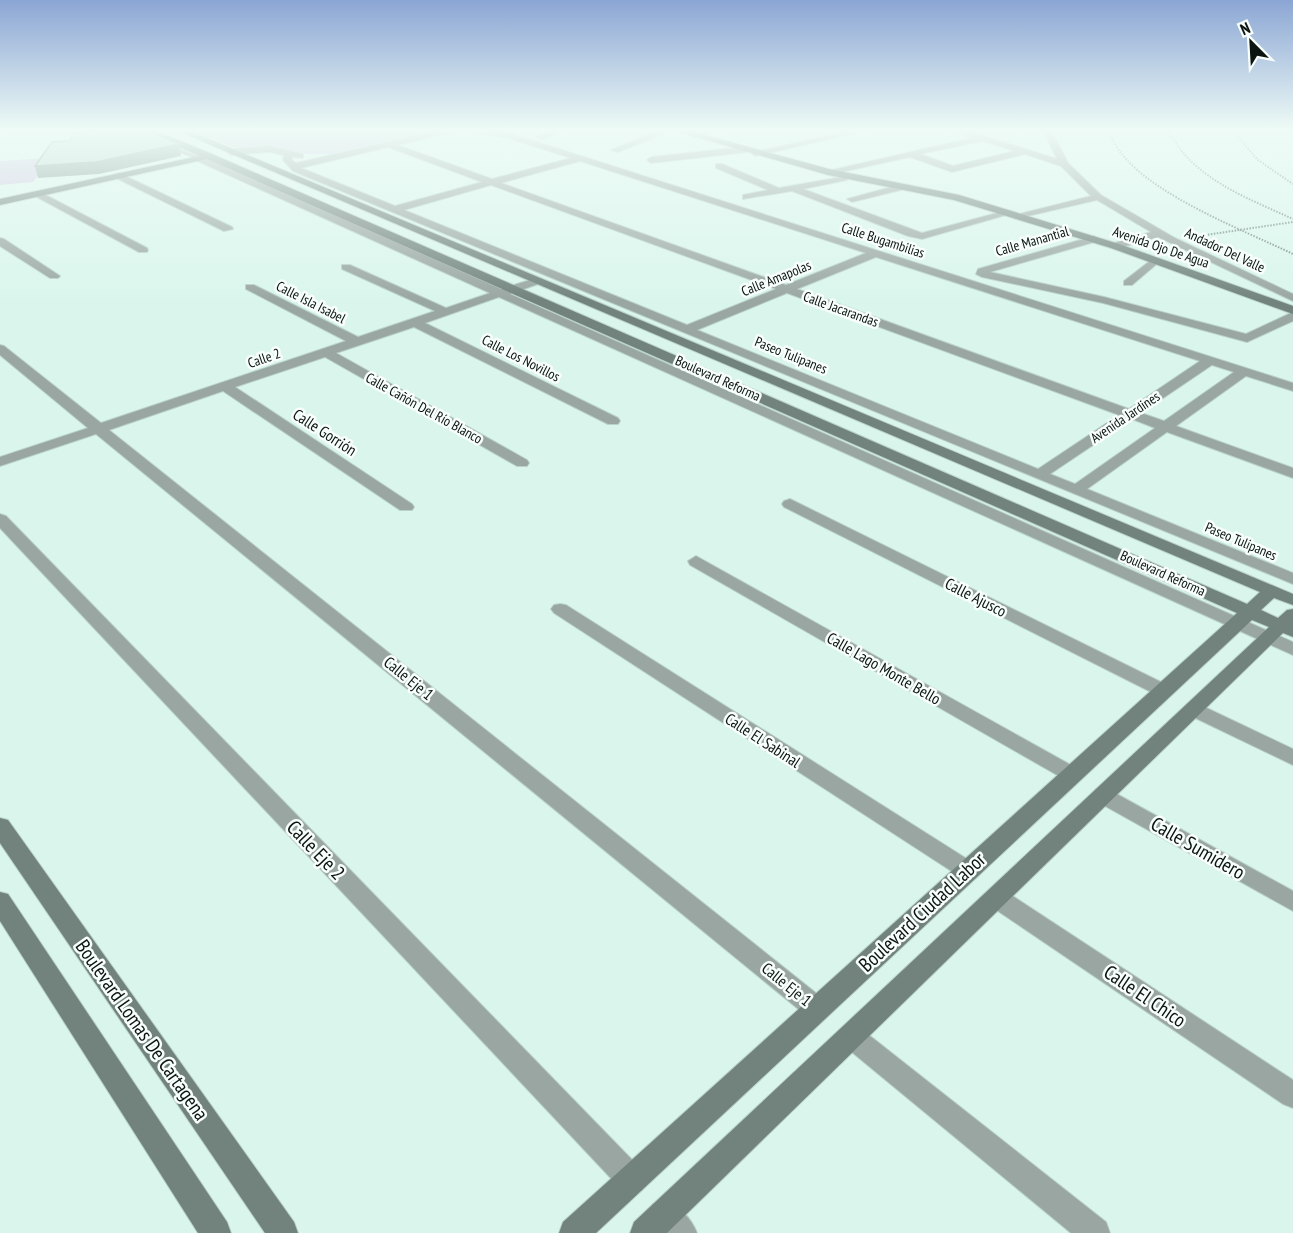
<svg xmlns="http://www.w3.org/2000/svg" width="1293" height="1233" viewBox="0 0 1293 1233" font-family="'PT Sans Narrow',sans-serif">
	<style>
		.green { fill: #d0c4e3 }
		.lines { fill: none; stroke-linecap: round; stroke-linejoin: round }
		.lane-casing { stroke: #b9d2c9; stroke-width: 1 }
		.street-casing { stroke: #b9d2c9; stroke-width: 2 }
		.secondary-casing { stroke: #b9d2c9; stroke-width: 2 }
		.path { stroke: #788b84; stroke-width: 2; stroke-dasharray: 1.5 1.5; stroke-linecap: butt }
		.lane { fill: #9aa6a2; fill-rule: evenodd }
		.street { fill: #9aa6a2; fill-rule: evenodd }
		.secondary { fill: #72837d; fill-rule: evenodd }
		.shaded-wall { fill: #7f928b }
		.building { fill: #b6d1c7; stroke: #7f928b; stroke-width: 1.5 }
		.labels { text-anchor: middle; stroke-width: 5; stroke-linejoin: round; paint-order: stroke }
		.far-street-label { font-size: 14px; fill: #0b1411; stroke: #f8fefc }
		.street-label { font-size: 16px; fill: #0b1411; stroke: #f8fefc }
		.near-street-label { font-size: 20px; fill: #0b1411; stroke: #f8fefc }
	</style>
	<rect width="100%" height="100%" fill="#daf6ec"/>
	<g class="green">
		<path d="M186,128H444L331,154H307L271,147H232Z"/>
		<path d="M50,158L33,182L0,185V161Z"/>
	</g>
	<g class="lines">
		<g class="lane-casing">
			<g id="lane">
				<path d="M0,128H10L0,132Z"/>
				<path d="M165,143L200,157L201,158L196,159L163,146Z"/>
			</g>
		</g>
		<g class="street-casing">
			<g id="street">
				<path d="M448,128H479L512,134L1293,383V391L1246,376L1176,426L1293,468V478L1167,432L1087,489L1293,573V584L293,171L283,160L284,155L269,152L231,155L227,152L231,149L269,146L303,154V158L292,157V160L296,163ZM462,130L508,138L571,158L492,179L397,145ZM388,147L482,182L395,206L301,168ZM580,161L866,253L786,285L501,183ZM491,185L776,289L687,325L404,210ZM876,257L1200,361L1129,409L797,289ZM787,293L1119,415L1038,469L697,330ZM1212,365L1234,372L1164,421L1141,413ZM1132,419L1155,428L1075,484L1050,474Z"/>
				<path d="M558,128H571L543,139L536,137Z"/>
				<path d="M665,128L675,129L618,152L611,150Z"/>
				<path d="M713,128H730L693,138L689,135Z"/>
				<path d="M861,128H878L755,156L751,153Z"/>
				<path d="M946,128H959L1057,159L1042,128H1050L1068,163L1101,195L1175,238L1293,294V301L1158,237L1119,248H1111V244L1151,232L1097,200L1015,219V215L1091,196L1061,166L1025,154L952,172L910,157L828,175L823,172L972,138ZM982,141L1015,151L953,166L920,154Z"/>
				<path d="M744,147L747,148V152L651,163L647,160L651,157Z"/>
				<path d="M195,156H201L501,289L533,279H541V283L510,294L1293,642V655L499,297L425,323L618,418L620,421L618,424H608L414,327L336,353L527,460L529,463L527,466H517L325,357L235,387L412,504L414,507L412,510H400L223,391L109,430L826,1001L830,1009L826,1017L817,1020L808,1017L96,434L0,466V457L88,428L0,355V345L4,346L101,423L346,341L246,289V285H254L358,337L435,311L342,269V265H350L446,308L490,293L195,160Z"/>
				<path d="M716,164H722L779,188L847,176V180L803,189L922,233L1008,210L1013,213L922,239L908,236L792,191L743,199V195L768,190L716,168Z"/>
				<path d="M119,173L232,227L233,229L224,231L116,178V174Z"/>
				<path d="M902,184L907,187L905,189L852,202L847,199Z"/>
				<path d="M38,191L147,248L148,250L147,252H139L35,196L33,194Z"/>
				<path d="M1094,236L1099,239L1098,241L990,272L1104,297L1246,334L1293,312V321L1247,342L1103,303L982,277L976,274L978,269Z"/>
				<path d="M0,238L4,239L60,276L58,278H50L0,246Z"/>
				<path d="M1155,257L1160,260L1159,262L1132,285H1124V281Z"/>
				<path d="M790,499L1169,686L1172,690L1169,694L1162,696L1155,694L784,507L782,504L784,501Z"/>
				<path d="M0,514L6,516L642,1170L647,1180L642,1190L632,1194L622,1190L0,528Z"/>
				<path d="M696,556L1078,769L1082,774L1078,779L1071,781L1064,779L690,565L688,561Z"/>
				<path d="M560,604L566,605L975,864L979,870L975,876L967,879L959,876L554,613L551,609L554,605Z"/>
				<path d="M1194,702L1293,749V765L1187,714L1184,709L1187,704Z"/>
				<path d="M1104,787L1293,891V911L1096,801L1093,795L1096,789Z"/>
				<path d="M997,889L1005,891L1293,1080V1108L1283,1104L989,905L985,898L989,891Z"/>
				<path d="M851,1024L860,1028L1106,1222L1110,1233H1071L842,1044L838,1036L842,1028Z"/>
				<path d="M664,1200C679,1206 691,1218 697,1233H661L653,1226L649,1215L653,1204Z"/>
			</g>
		</g>
		<g class="secondary-casing">
			<g id="secondary">
				<path d="M138,128H149L212,154L1247,604L1260,592L171,128H183L1293,594V605L1274,598L1261,610L1278,618L1287,610L1293,609V637L1283,633L667,1233H630L634,1222L1269,627L1252,620L596,1233H559L563,1222L1237,613L207,159L0,205V199L199,156Z"/>
				<path d="M665,128H679L829,169L959,195L1119,244L1293,306V314L1111,248L954,200L828,175Z"/>
				<path d="M0,818L8,820L294,1222L298,1233H265L0,843Z"/>
				<path d="M0,892L8,894L227,1222L231,1233H198L0,921Z"/>
			</g>
		</g>
		<g class="path">
			<path d="M1107,128C1111,136 1115,145 1121,153C1154,196 1243,230 1293,254"/>
			<path d="M1166,128C1172,137 1178,147 1185,155C1213,186 1256,202 1293,219"/>
			<path d="M1230,128L1258,160L1293,184"/>
			<path d="M1290,128L1293,131"/>
			<path d="M1199,236L1293,222"/>
		</g>
		<use href="#lane" class="lane"/>
		<use href="#street" class="street"/>
		<use href="#secondary" class="secondary"/>
	</g>
	<path class="shaded-wall" d="M179,144L181,156L99,174L38,178L35,166Z"/>
	<path class="building" d="M104,128H139L179,144L96,162L35,166L52,142L70,141L73,134Z"/>
	<linearGradient id="sky" x2="0" y2="1"><stop stop-color="#8ba6d4"/><stop offset="0.43" stop-color="#eefbf6"/><stop offset="1" stop-color="#eefbf6" stop-opacity="0"/></linearGradient>
	<rect width="1293" height="301" fill="url(#sky)"/>
	<g class="labels">
		<g class="far-street-label">
			<text transform="translate(883 240) rotate(18)" y="5">Calle Bugambilias</text>
			<text transform="translate(1032 241) rotate(-16)" y="5">Calle Manantial</text>
			<text transform="translate(1161 247) rotate(19)" y="5">Avenida Ojo De Agua</text>
			<text transform="translate(1225 250) rotate(25)" y="5">Andador Del Valle</text>
			<text transform="translate(776 278) rotate(-22)" y="5">Calle Amapolas</text>
			<text transform="translate(311 302) rotate(27)" y="5">Calle Isla Isabel</text>
			<text transform="translate(841 309) rotate(20)" y="5">Calle Jacarandas</text>
			<text transform="translate(791 355) rotate(22)" y="5">Paseo Tulipanes</text>
			<text transform="translate(264 358) rotate(-19)" y="5">Calle 2</text>
			<text transform="translate(521 358) rotate(27)" y="5">Calle Los Novillos</text>
			<text transform="translate(718 378) rotate(24)" y="5">Boulevard Reforma</text>
			<text transform="translate(424 408) rotate(29)" y="5">Calle Cañón Del Río Blanco</text>
			<text transform="translate(1125 417) rotate(-34)" y="5">Avenida Jardines</text>
			<text transform="translate(1241 541) rotate(23)" y="5">Paseo Tulipanes</text>
			<text transform="translate(1163 573) rotate(24)" y="5">Boulevard Reforma</text>
		</g>
		<g class="street-label">
			<text transform="translate(325 432) rotate(33)" y="6">Calle Gorrión</text>
			<text transform="translate(976 597) rotate(27)" y="6">Calle Ajusco</text>
			<text transform="translate(884 668) rotate(30)" y="6">Calle Lago Monte Bello</text>
			<text transform="translate(409 678) rotate(39)" y="6">Calle Eje 1</text>
			<text transform="translate(763 740) rotate(33)" y="6">Calle El Sabinal</text>
			<text transform="translate(787 984) rotate(39)" y="6">Calle Eje 1</text>
		</g>
		<g class="near-street-label">
			<text transform="translate(1198 848) rotate(30)" y="7">Calle Sumidero</text>
			<text transform="translate(316 850) rotate(46)" y="7">Calle Eje 2</text>
			<text transform="translate(922 912) rotate(-43)" y="7">Boulevard Ciudad Labor</text>
			<text transform="translate(1145 996) rotate(34)" y="7">Calle El Chico</text>
			<text transform="translate(142 1030) rotate(55)" y="7">Boulevard Lomas De Cartagena</text>
		</g>
	</g>
	<g transform="translate(1251 42) rotate(336)" stroke="#f8fefc" stroke-width="4.5" paint-order="stroke">
	<path d="M0-4.5L10 22L0 15L-10 22Z" fill="#0b1411"/>
	<text y="-9" font-size="16" font-weight="bold" text-anchor="middle" fill="#0b1411">N</text>
	</g>
</svg>
